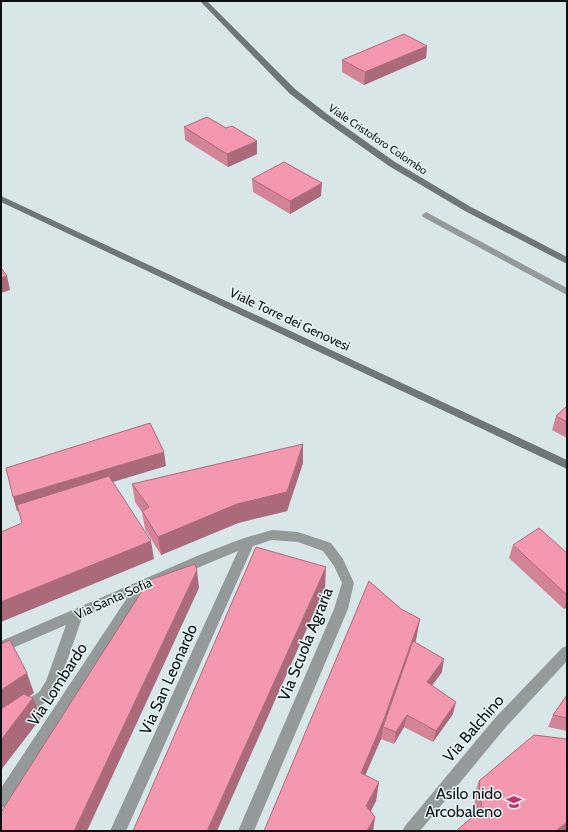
<svg xmlns="http://www.w3.org/2000/svg" width="568" height="832" viewBox="0 0 568 832" font-family="Cabin,sans-serif">
	<style>
		.lines { fill: none; stroke-linecap: round; stroke-linejoin: round }
		.minor { fill: #94999a; fill-rule: evenodd }
		.secondary { fill: #6e7677; fill-rule: evenodd }
		.wall { fill: #d28396 }
		.shaded-wall { fill: #ab6a7a }
		.building { fill: #f498af; stroke: #ab6a7a }
		.labels { text-anchor: middle; stroke-width: 3; stroke-linejoin: round; paint-order: stroke }
		.far-street-label { font-size: 11px; fill: #0c1111; stroke: #e6f3f4 }
		.street-label { font-size: 13px; fill: #0c1111; stroke: #e6f3f4 }
		.near-street-label { font-size: 16px; fill: #0c1111; stroke: #e6f3f4 }
		.near-poi-label { font-size: 16px; fill: #0c1111; stroke: #e6f3f4; text-anchor: end }
	</style>
	<rect width="100%" height="100%" fill="#d8e6e7"/>
	<g class="lines">
		<g class="minor">
			<path d="M426,212L567,288V295L423,217L422,215Z"/>
			<path d="M272,530L298,532L331,543L343,559L354,583L348,609L254,831H238L334,609L342,583L334,566L323,551L298,542L272,540L253,546L126,831H110L238,551L147,589L6,806L1,808V788L127,598L82,618L59,684L49,700L1,731V716L39,692L46,681L66,625L1,653V641L197,556L244,538Z"/>
			<path d="M567,646V661L505,728L420,831H402L405,826L495,718L562,648Z"/>
		</g>
		<g class="secondary">
			<path d="M200,1H207L295,89L327,114L395,162L471,207L567,257V264L465,211L389,166L321,118L289,93Z"/>
			<path d="M1,196L567,460V469L1,202Z"/>
		</g>
	</g>
	<g class="wall">
		<path d="M427,46L426,58L364,85L342,72V60Z"/>
		<path d="M184,127L226,128L257,154L228,167L185,140Z"/>
		<path d="M252,179L321,196L290,214L253,192Z"/>
		<path d="M567,406V438L552,430L556,416Z"/>
		<path d="M303,463L287,511L238,523L161,555L145,529L142,512L135,502L132,484Z"/>
		<path d="M513,545L567,553V607L564,609L509,558Z"/>
		<path d="M401,609L420,619L415,642L442,672L432,685L453,714L433,742L404,727L394,744L381,739L365,775L379,782L376,801L371,811L375,817L373,831H264Z"/>
		<path d="M567,695V731L548,727L553,715Z"/>
		<path d="M479,781L566,831L476,814L474,796Z"/>
	</g>
	<g class="shaded-wall">
		<path d="M427,46L426,58L364,85L365,72Z"/>
		<path d="M257,141V154L228,167L227,154Z"/>
		<path d="M322,183L321,196L290,214V201Z"/>
		<path d="M7,276L10,290L1,293V278Z"/>
		<path d="M303,444V463L287,511L238,523L161,555L158,537Z"/>
		<path d="M164,452L166,466L17,511L13,497Z"/>
		<path d="M151,541L154,559L1,622V602Z"/>
		<path d="M326,567L325,588L217,831H207Z"/>
		<path d="M197,570L199,588L87,831H74Z"/>
		<path d="M567,600V607L564,609Z"/>
		<path d="M420,619L416,640L385,728L383,727L381,739L358,792L361,773Z"/>
		<path d="M444,659L442,672L425,695L427,682Z"/>
		<path d="M27,673L34,693L1,715V690Z"/>
		<path d="M33,698L41,718L1,770V740Z"/>
		<path d="M456,702L453,714L433,742L436,731Z"/>
		<path d="M407,715L404,727L394,744L396,732Z"/>
		<path d="M379,782L376,801L364,824L366,806Z"/>
		<path d="M375,817L373,831H367Z"/>
		<path d="M567,822V830L566,831H556Z"/>
	</g>
	<g class="building">
		<path d="M404,34L427,46L365,72L342,60Z"/>
		<path d="M207,117L226,128L232,126L257,141L227,154L184,127Z"/>
		<path d="M284,162L322,183L290,201L252,179Z"/>
		<path d="M1,268L7,276L1,278Z"/>
		<path d="M567,406V422L556,416Z"/>
		<path d="M150,423L164,452L13,497L6,468Z"/>
		<path d="M303,444L287,492L237,504L158,537L142,511L149,507L132,484Z"/>
		<path d="M109,476L151,541L1,602V532L22,523L17,505Z"/>
		<path d="M539,528L567,553V595L513,545Z"/>
		<path d="M256,547L326,567L207,831H133Z"/>
		<path d="M195,564L197,570L74,831H1V812L149,580Z"/>
		<path d="M369,581L401,609L420,619L384,719L361,773L379,782L366,806L375,817L367,831H264Z"/>
		<path d="M10,640L27,673L1,690V644Z"/>
		<path d="M413,641L444,659L427,682L456,702L436,731L407,715L396,732L383,727Z"/>
		<path d="M24,694L33,698L1,740V709Z"/>
		<path d="M567,695V718L553,715Z"/>
		<path d="M534,735L567,739V822L556,831H456L482,809L479,781Z"/>
	</g>
	<defs>
		<g id="school-bare" transform="scale(1.2)"><path d="M0-5L7-2L0 1L-7-2ZM-4 1L0 2.5L4 1V4Q0 6-4 4Z" fill="#c43869" stroke="#e6f3f4" stroke-width="2.5" paint-order="stroke"/></g>
	</defs>
	<g fill-rule="evenodd">
		<use href="#school-bare" x="514" y="802"/>
	</g>
	<g class="labels">
		<g class="far-street-label">
			<text transform="translate(378 139) rotate(34)" y="4">Viale Cristoforo Colombo</text>
		</g>
		<g class="street-label">
			<text transform="translate(290 319) rotate(25)" y="5">Viale Torre dei Genovesi</text>
			<text transform="translate(113 598) rotate(-24)" y="5">Via Santa Sofia</text>
		</g>
		<g class="near-street-label">
			<text transform="translate(305 644) rotate(-68)" y="6">Via Scuola Agraria</text>
			<text transform="translate(168 679) rotate(-66)" y="6">Via San Leonardo</text>
			<text transform="translate(57 684) rotate(-57)" y="6">Via Lombardo</text>
			<text transform="translate(473 728) rotate(-49)" y="6">Via Balchino</text>
		</g>
		<g class="near-poi-label">
			<text x="502" y="799">Asilo nido<tspan x="502" dy="18">Arcobaleno</tspan></text>
		</g>
	</g>
	<rect width="568" height="832" fill="none" stroke="#0c1111" stroke-width="4"/>
</svg>
